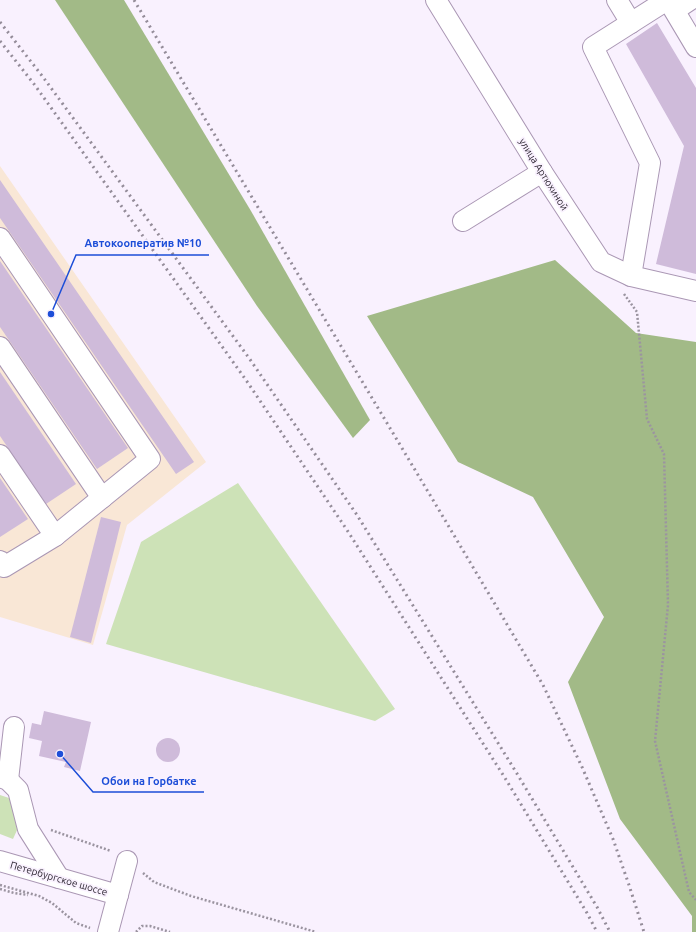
<svg xmlns="http://www.w3.org/2000/svg" width="696" height="932" viewBox="0 0 696 932" font-family="Ubuntu,sans-serif">
	<style>
		.commercial { fill: #f9e7d6 }
		.green { fill: #cde2b7 }
		.forest { fill: #a2ba87 }
		.building { fill: #cfbbda }
		.lines { fill: none; stroke-linecap: round; stroke-linejoin: round }
		.minor-casing { stroke: #aa97b4; stroke-width: 22 }
		.path { stroke: #9b94a0; stroke-width: 2.5; stroke-dasharray: 2 2; stroke-linecap: butt }
		.minor { stroke: #fff; stroke-width: 20 }
		.rail { stroke: #948c99; stroke-width: 3; stroke-dasharray: 2 4; stroke-linecap: butt }
		.labels { text-anchor: middle; stroke-width: 3.5; stroke-linejoin: round; paint-order: stroke }
		.street-label { font-size: 10px; fill: #2c2531; stroke: #f9f1fe }
		.leader { fill: none; stroke: #1d4ed8; stroke-width: 1.5 }
		.callout-dot { fill: #1d4ed8; stroke: #f9f1fe; stroke-width: 1.5 }
		.callout-label { font-size: 11px; text-anchor: middle; font-weight: bold; fill: #1d4ed8; stroke: #f9f1fe; stroke-width: 3.5; stroke-linejoin: round; paint-order: stroke }
	</style>
	<rect width="100%" height="100%" fill="#f9f1fe"/>
	<path class="commercial" d="M0,166L206,462L127,525L93,645L0,617Z"/>
	<g class="green">
		<path d="M238,483L395,709L375,721L106,644L141,542Z"/>
		<path d="M0,795L9,798L15,805L18,828L13,839L0,834Z"/>
	</g>
	<g class="forest">
		<path d="M55,0H124L251,211L370,420L353,438L257,306Z"/>
		<path d="M555,260L636,333L696,342V932H692V916L620,819L568,682L604,617L533,497L458,462L367,316Z"/>
	</g>
	<g class="building">
		<path d="M657,23L696,88V274L656,264L684,146L626,44Z"/>
		<path d="M0,180L194,462L176,474L0,218Z"/>
		<path d="M0,261L128,448L97,469L0,327Z"/>
		<path d="M0,372L76,484L46,504L0,436Z"/>
		<path d="M0,478L28,519L0,537Z"/>
		<path d="M101,517L121,522L91,643L70,637Z"/>
		<path d="M44,711L91,722L80,771L64,767L66,762L39,756L42,741L29,738L32,723L41,725Z"/>
		<circle cx="168" cy="750" r="12"/>
	</g>
	<g class="lines">
		<g class="minor-casing">
			<g id="minor">
				<path d="M436,0L542,172L601,262L631,276L696,291"/>
				<path d="M617,0L631,23"/>
				<path d="M668,0L696,47"/>
				<path d="M675,10L690,0"/>
				<path d="M463,221L542,172"/>
				<path d="M0,238L150,459L55,536L4,567L0,561"/>
				<path d="M631,276L650,163L593,47L667,0"/>
				<path d="M0,347L102,498"/>
				<path d="M0,455L55,536"/>
				<path d="M0,777L8,780L18,790L28,829L59,878"/>
				<path d="M8,780L14,727"/>
				<path d="M0,861L118,895"/>
				<path d="M108,932L127,861"/>
			</g>
		</g>
		<g class="path">
			<path d="M624,294L637,312L647,419L664,454L668,605L655,741L689,892L696,900"/>
			<path d="M51,830L111,851"/>
			<path d="M143,873L154,882L191,896L316,932"/>
			<path d="M0,885L39,896L52,903L76,923L90,928"/>
			<path d="M0,889L14,893L28,895"/>
			<path d="M136,932L142,926H150L170,932"/>
		</g>
		<use href="#minor" class="minor"/>
		<g class="rail">
			<path d="M134,0L436,505L543,685L582,767L613,839L629,885L644,932"/>
			<path d="M0,22L43,77L249,358L357,515L516,772L597,907L610,932"/>
			<path d="M0,41L34,84L246,380L347,530L505,778L587,913L597,932"/>
		</g>
	</g>
	<g class="labels">
		<g class="street-label">
			<text transform="translate(544 174) rotate(58)" y="4">улица Артюхиной</text>
			<text transform="translate(59 878) rotate(16)" y="4">Петербургское шоссе</text>
		</g>
	</g>
	<path class="leader" d="M51 314L76 255H209M60 754L93 792H204"/>
	<g class="callout-dot">
		<circle cx="51" cy="314" r="4"/>
		<circle cx="60" cy="754" r="4"/>
	</g>
	<g class="callout-label">
		<text x="143" y="247">Автокооператив №10</text>
		<text x="149" y="785">Обои на Горбатке</text>
	</g>
</svg>
